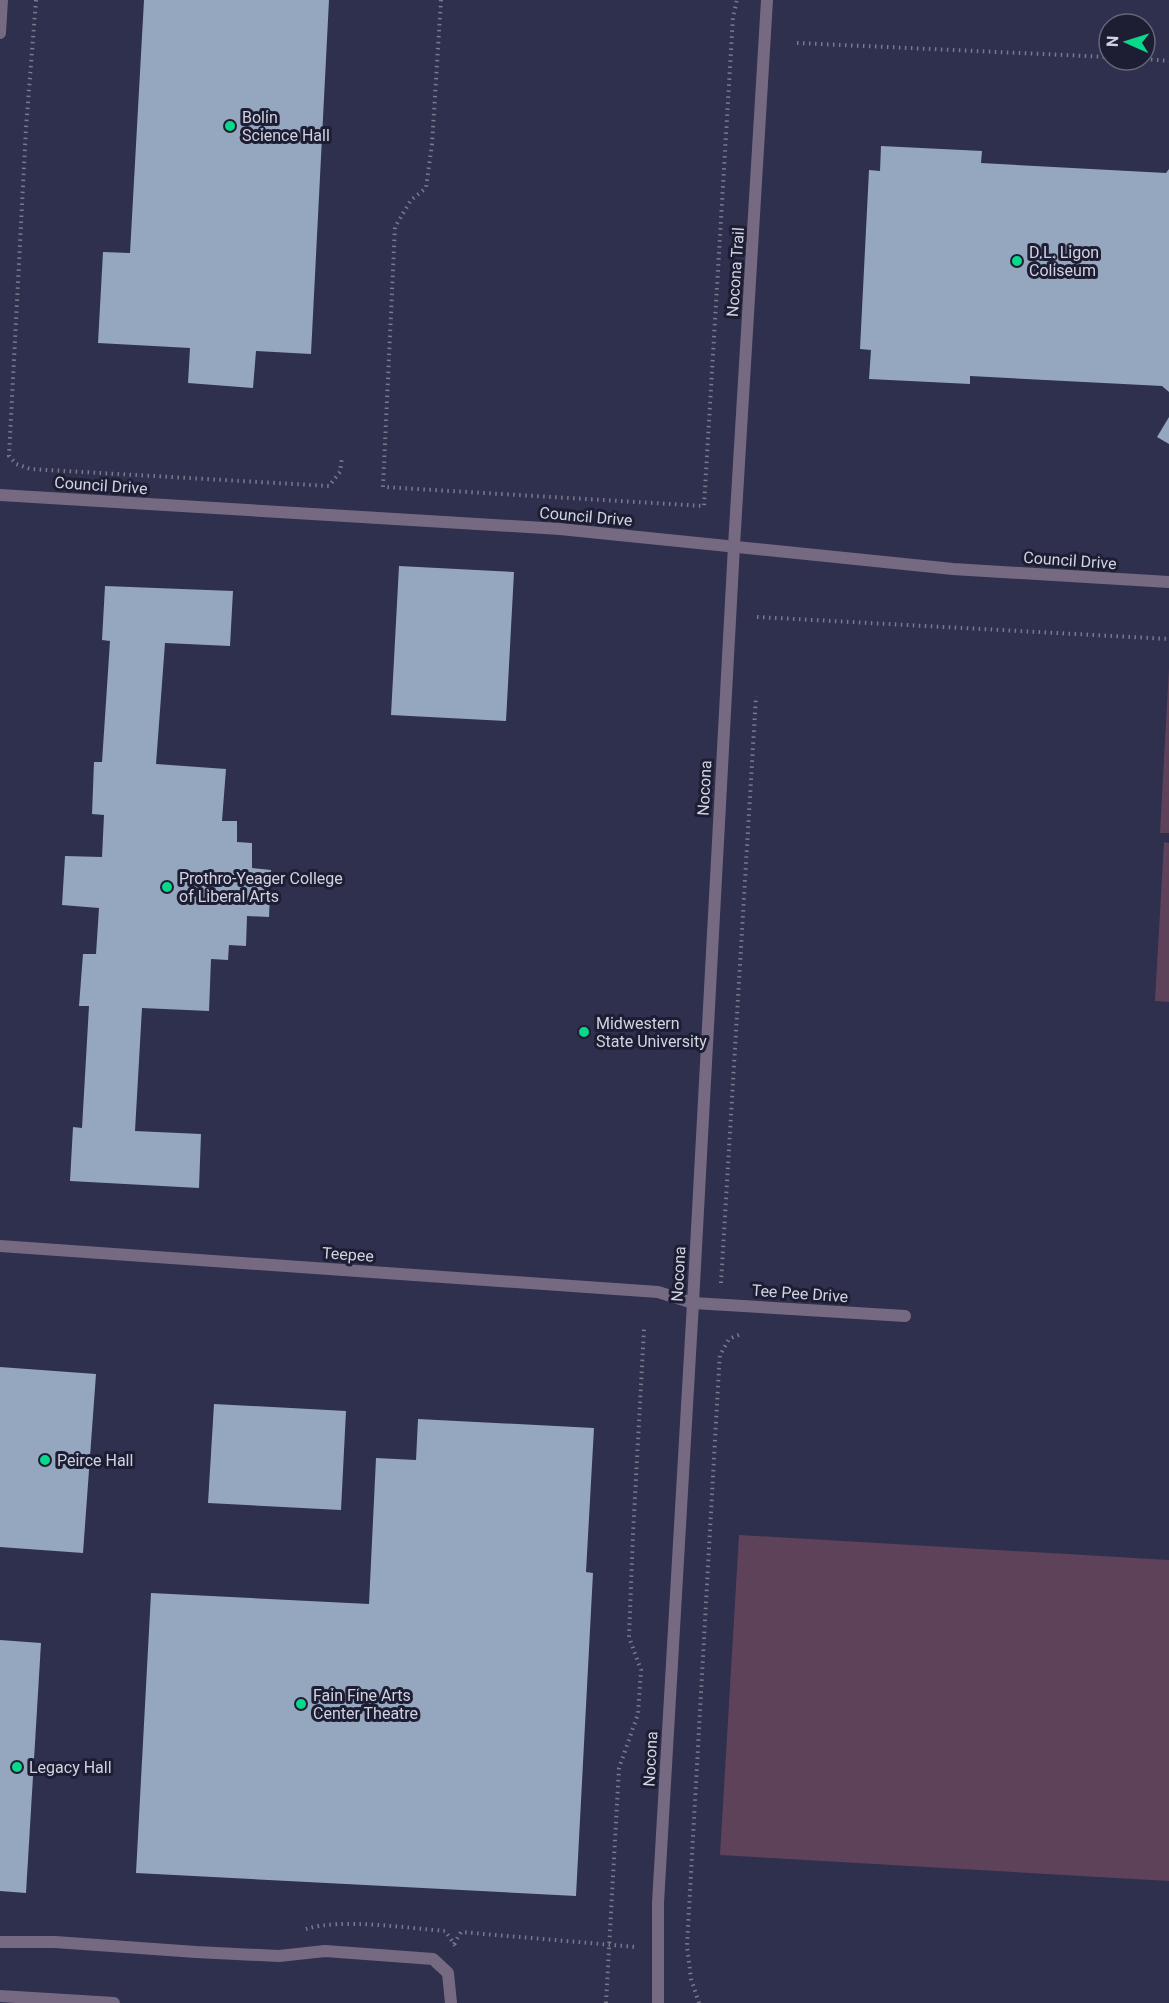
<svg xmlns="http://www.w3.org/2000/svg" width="1169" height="2003" viewBox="0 0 1169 2003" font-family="Roboto,sans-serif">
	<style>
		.built { fill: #2f304d; fill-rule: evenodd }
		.green { fill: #5e425a }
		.building { fill: #95a6bf }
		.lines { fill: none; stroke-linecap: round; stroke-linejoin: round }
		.path { stroke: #7a7a8e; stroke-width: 4; stroke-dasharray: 1.5 4.5; stroke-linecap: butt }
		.lane { stroke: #766a82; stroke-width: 12 }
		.street { stroke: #766a82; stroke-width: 12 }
		.poi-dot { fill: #08d98b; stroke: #1d1e33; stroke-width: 2 }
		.labels { text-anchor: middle; stroke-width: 6; stroke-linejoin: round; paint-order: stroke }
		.poi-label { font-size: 16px; fill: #d2d3e2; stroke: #1d1e33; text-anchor: start }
		.street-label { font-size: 16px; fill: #d2d3e2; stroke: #1d1e33 }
	</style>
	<rect width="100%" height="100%" fill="#27273e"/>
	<path class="built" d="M0,0H1169V2003H0ZM1109,24H1145V60H1109Z"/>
	<g class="green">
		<path d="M1169,668V833H1160Z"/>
		<path d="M1164,842L1169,843V1002L1155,1001Z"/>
		<path d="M739,1535L1169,1560V1881L720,1855Z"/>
	</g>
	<g class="building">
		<path d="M144,0H329L311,354L256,351L253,388L188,383L190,348L98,343L103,252L130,253Z"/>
		<path d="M881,146L982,151L981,163L1166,173L1169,169V392L1162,386L970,376V384L869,379L871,350L860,349L869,170L880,171Z"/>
		<path d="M1169,417V444L1157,437Z"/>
		<path d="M399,566L514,572L506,721L391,715Z"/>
		<path d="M105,586L233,591L230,646L165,643L156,764L226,769L222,821H237V842L252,843V868L271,870L269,917L247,916L246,946L229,945L228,960L211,959L209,1011L142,1008L135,1131L201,1134L199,1188L70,1181L73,1127L82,1128L89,1006H79L83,954H96L99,908L62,905L65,856L102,857L104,815L92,814L94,762H102L110,641L102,640Z"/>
		<path d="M0,1367L96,1374L83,1553L0,1547Z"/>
		<path d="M214,1404L346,1411L341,1510L208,1503Z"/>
		<path d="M418,1419L594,1428L586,1572L593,1573L576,1896L136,1873L151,1593L369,1604L376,1458L416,1460Z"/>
		<path d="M0,1640L41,1643L26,1893L0,1891Z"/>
	</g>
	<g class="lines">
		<g class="path">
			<path d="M36,0L26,128L9,456L16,464L30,469L329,486L340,472L342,457"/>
			<path d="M441,0L432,144L426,188L411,200L395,227L383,487L704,506L733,17L737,0"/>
			<path d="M797,43L1109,57"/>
			<path d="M1145,59L1169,61"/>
			<path d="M757,617L1169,639"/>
			<path d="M721,1283L756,696"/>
			<path d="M306,1929C340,1918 408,1928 445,1931L457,1948"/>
			<path d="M454,1944L461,1932L636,1947"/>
			<path d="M606,2003L619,1768L638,1714L641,1670L629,1637L633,1534L644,1329"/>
			<path d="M699,2003L691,1979L687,1946L719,1368L720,1355L729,1339L741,1334"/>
		</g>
		<g class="lane">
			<path d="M0,495L560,529L953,569L1169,582"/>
			<path d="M0,1246L658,1292L693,1303"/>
			<path d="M0,1942H55L196,1952L279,1956L325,1951L433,1959L448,1973L451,2003"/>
			<path d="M0,1996L114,2003"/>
			<path d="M658,2003V1903L693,1303L734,546"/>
		</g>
		<g class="street">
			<path d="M0,33L2,0"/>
			<path d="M734,546L767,0"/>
			<path d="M693,1303L905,1316"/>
		</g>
	</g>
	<g class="poi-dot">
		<circle cx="230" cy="126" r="6"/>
		<circle cx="1017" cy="261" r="6"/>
		<circle cx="167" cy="887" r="6"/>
		<circle cx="584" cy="1032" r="6"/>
		<circle cx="45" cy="1460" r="6"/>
		<circle cx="301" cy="1704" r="6"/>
		<circle cx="17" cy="1767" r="6"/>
	</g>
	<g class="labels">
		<g class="poi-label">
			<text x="242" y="123">Bolin<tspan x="242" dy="18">Science Hall</tspan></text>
			<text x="1029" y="258">D.L. Ligon<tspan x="1029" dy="18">Coliseum</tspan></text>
			<text x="179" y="884">Prothro-Yeager College<tspan x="179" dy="18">of Liberal Arts</tspan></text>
			<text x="596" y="1029">Midwestern<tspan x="596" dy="18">State University</tspan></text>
			<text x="57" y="1466">Peirce Hall</text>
			<text x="313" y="1701">Fain Fine Arts<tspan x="313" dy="18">Center Theatre</tspan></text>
			<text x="29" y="1773">Legacy Hall</text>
		</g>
		<g class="street-label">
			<text transform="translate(735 272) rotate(-86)" y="6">Nocona Trail</text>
			<text transform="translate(101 485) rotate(4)" y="6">Council Drive</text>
			<text transform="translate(586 516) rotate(5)" y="6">Council Drive</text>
			<text transform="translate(1070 560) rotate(4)" y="6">Council Drive</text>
			<text transform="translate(704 788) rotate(-87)" y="6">Nocona</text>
			<text transform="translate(348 1254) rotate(4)" y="6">Teepee</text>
			<text transform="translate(678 1274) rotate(-87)" y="6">Nocona</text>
			<text transform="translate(800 1293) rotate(4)" y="6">Tee Pee Drive</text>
			<text transform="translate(650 1759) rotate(-87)" y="6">Nocona</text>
		</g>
	</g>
	<g transform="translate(1127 42) rotate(273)"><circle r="28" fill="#1d1e33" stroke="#656679" stroke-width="1.5"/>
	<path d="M0-4.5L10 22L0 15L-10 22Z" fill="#08d98b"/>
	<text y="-9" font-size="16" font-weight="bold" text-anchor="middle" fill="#d2d3e2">N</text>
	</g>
</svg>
